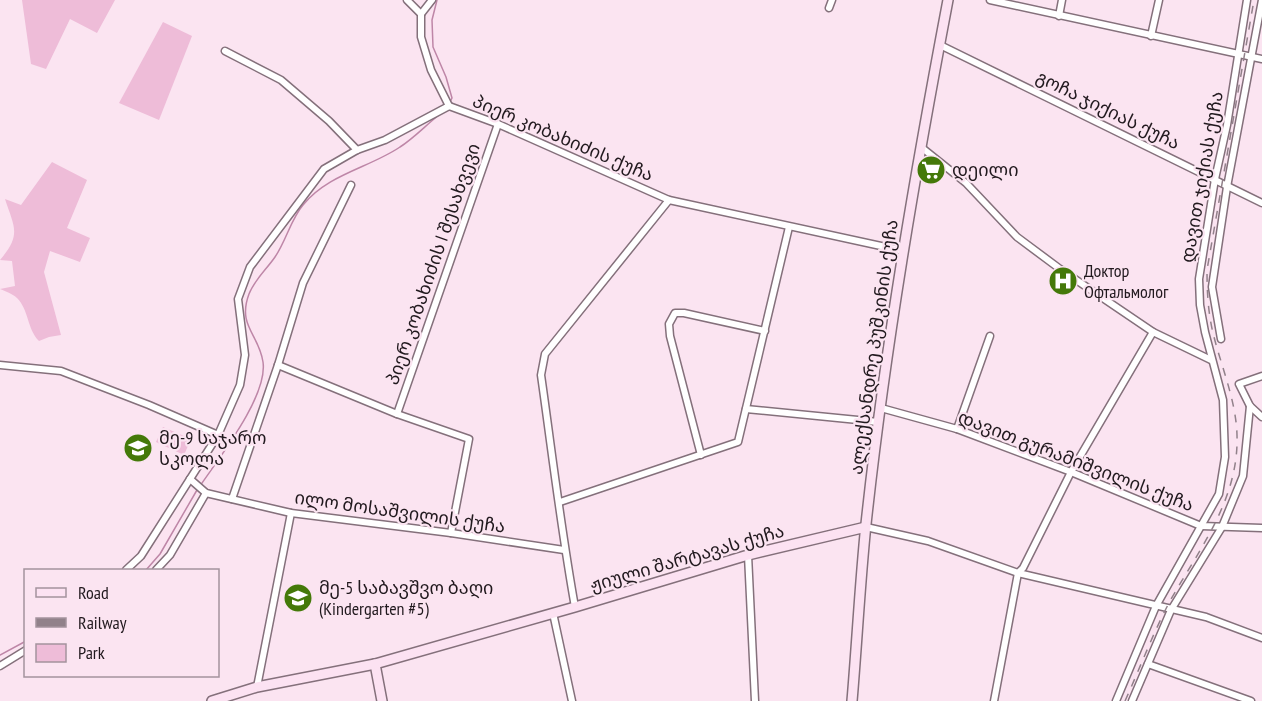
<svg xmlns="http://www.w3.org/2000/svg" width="1262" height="701" viewBox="0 0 1262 701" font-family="'PT Sans Narrow','Noto Sans Georgian',sans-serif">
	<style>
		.green { fill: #eebcd8 }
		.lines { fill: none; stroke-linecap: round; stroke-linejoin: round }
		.stream { stroke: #be86a7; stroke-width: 1.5 }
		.street-casing { stroke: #84707b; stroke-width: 9 }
		.secondary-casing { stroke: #84707b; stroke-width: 12 }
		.street { stroke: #fff; stroke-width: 6 }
		.secondary { stroke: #fce2f2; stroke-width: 9 }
		.rail { stroke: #91818a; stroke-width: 1.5; stroke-dasharray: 8 8; stroke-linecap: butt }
		.labels { text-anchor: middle; stroke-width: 4.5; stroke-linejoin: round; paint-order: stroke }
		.street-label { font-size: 18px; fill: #21191e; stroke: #fbe4f1 }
		.poi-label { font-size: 18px; fill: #21191e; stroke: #fbe4f1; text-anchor: start }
	</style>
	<rect width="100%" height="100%" fill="#fbe4f1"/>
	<g class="green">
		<path d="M22,0H115L97,33L70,19L46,69L31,64Z"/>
		<path d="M163,22L192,36L159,120L119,103Z"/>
		<path d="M52,162L87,180L67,228L90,238L80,262L50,251L44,272L61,335L49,337L39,341C27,329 29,310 17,298C13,294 5,291 0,289L15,286L12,261L0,260C22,234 14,227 5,199L21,205Z"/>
		<path d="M163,427L191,439L184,455L156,442Z"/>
	</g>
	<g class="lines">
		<g class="stream">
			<path d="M437,0L432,20L433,47L446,77L452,98L450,102"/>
			<path d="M200,486C219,458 268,396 263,362C259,334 237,326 249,294C255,279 266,270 275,257C286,241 291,219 303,205C328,174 369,168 400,147C414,138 426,125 439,115"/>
			<path d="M146,570L160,554L197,490"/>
			<path d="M0,655L26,641"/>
		</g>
		<g class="street-casing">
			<g id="street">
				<path d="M407,0L421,14V37L431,70L449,106"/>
				<path d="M990,0L1262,59"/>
				<path d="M829,8L832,0"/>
				<path d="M421,14L432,0"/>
				<path d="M1059,16L1062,0"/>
				<path d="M1151,36L1159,0"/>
				<path d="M940,45L1262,203"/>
				<path d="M225,51L281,80L329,121L357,150"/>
				<path d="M449,106L498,124L669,200L904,251"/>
				<path d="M921,147L966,183L1017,237L1060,269L1153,332L1211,360"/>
				<path d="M1221,339L1212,287L1227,187L1262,0"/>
				<path d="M0,365L61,371L149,405L218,435"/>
				<path d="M278,365L397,414L469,439L451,533"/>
				<path d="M1262,376L1239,384L1250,406L1262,417"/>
				<path d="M881,408L957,429L1071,472L1201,526L1262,528"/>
				<path d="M746,409L878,422"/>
				<path d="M397,414L498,124"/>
				<path d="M957,429L990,336"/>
				<path d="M701,455L670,336L669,324L675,313H684L765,331"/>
				<path d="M190,479L206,493L291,513L451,533L564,550"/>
				<path d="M232,499L278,365L303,283L351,185"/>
				<path d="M560,502L738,442L789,227"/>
				<path d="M866,527L928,541L1018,573L1206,617L1262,638"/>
				<path d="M748,555L755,701"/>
				<path d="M126,570L141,556L218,435L240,385L245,355L238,299L250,267L324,169L357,150L385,140L449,106"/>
				<path d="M156,570L170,555L206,493"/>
				<path d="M575,607C561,530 552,452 541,375L545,354L669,200"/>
				<path d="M553,613L572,701"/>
				<path d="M1148,664L1251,701"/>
				<path d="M0,666L26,650"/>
				<path d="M257,687L291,513"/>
				<path d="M994,701L1018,573L1023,568L1071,472L1153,332"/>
				<path d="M1116,701L1156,606L1219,494L1225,457L1223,400L1205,332L1200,305L1199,279L1215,179L1227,125L1247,0"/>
				<path d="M1132,701L1171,610L1222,527L1243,476L1250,406"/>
			</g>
		</g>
		<g class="secondary-casing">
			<g id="secondary">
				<path d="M375,664L382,701"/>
				<path d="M212,701L257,687L375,664L575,607L748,555L866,527"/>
				<path d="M852,701C857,642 860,583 866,524C885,348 915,174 948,0"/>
			</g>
		</g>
		<use href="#street" class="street"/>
		<use href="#secondary" class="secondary"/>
		<path class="rail" d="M1125,701C1140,668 1153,633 1170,601C1200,548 1239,499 1237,435C1236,400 1221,366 1213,333C1208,312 1207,291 1207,270L1254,0"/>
	</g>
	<defs>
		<g id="supermarket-disc" transform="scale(1.5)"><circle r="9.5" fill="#447909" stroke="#fbe4f1"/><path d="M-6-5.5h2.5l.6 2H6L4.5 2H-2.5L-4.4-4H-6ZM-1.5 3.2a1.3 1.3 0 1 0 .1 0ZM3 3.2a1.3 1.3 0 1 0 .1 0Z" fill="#fff"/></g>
		<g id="hospital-disc" transform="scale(1.5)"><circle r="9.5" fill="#447909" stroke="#fbe4f1"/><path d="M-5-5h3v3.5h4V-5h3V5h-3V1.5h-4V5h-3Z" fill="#fff"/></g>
		<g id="school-disc" transform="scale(1.5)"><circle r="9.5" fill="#447909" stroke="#fbe4f1"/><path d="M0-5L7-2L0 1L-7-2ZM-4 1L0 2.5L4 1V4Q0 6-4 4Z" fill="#fff"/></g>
	</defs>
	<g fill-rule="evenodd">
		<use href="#supermarket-disc" x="931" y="170"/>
		<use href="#hospital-disc" x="1063" y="281"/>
		<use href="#school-disc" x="138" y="448"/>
		<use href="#school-disc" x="298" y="598"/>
	</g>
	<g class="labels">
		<g class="street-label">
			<text transform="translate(1108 110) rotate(26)" y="6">გოჩა ჯიქიას ქუჩა</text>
			<text transform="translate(563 138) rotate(23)" y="6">პიერ კობახიძის ქუჩა</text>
			<text transform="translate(1202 177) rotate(-80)" y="6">დავით ჯიქიას ქუჩა</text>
			<text transform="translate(433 264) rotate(-71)" y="6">პიერ კობახიძის I შესახვევი</text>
			<text transform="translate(874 347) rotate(-82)" y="6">ალექსანდრე პუშკინის ქუჩა</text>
			<text transform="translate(1076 461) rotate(21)" y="6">დავით გურამიშვილის ქუჩა</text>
			<text transform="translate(400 512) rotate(8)" y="6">ილო მოსაშვილის ქუჩა</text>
			<text transform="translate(687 558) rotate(-16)" y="6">ჟიული შარტავას ქუჩა</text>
		</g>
		<g class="poi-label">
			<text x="952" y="176">დეილი</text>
			<text x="1084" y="277">Доктор<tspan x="1084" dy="21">Офтальмолог</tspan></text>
			<text x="159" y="444">მე-9 საჯარო<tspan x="159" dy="21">სკოლა</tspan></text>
			<text x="319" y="594">მე-5 საბავშვო ბაღი<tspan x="319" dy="21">(Kindergarten #5)</tspan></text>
		</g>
	</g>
	<rect x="24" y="569" width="195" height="108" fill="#fbe4f1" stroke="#a4939d" stroke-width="1.5"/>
	<rect x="36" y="588" width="30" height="9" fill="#fce2f2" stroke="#a4939d" stroke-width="1.5"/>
	<text x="78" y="599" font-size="18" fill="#21191e">Road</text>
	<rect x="36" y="618" width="30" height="9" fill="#91818a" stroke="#a4939d" stroke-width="1.5"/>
	<text x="78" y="629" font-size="18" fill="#21191e">Railway</text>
	<rect x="36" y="644" width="30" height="18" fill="#eebcd8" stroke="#a4939d" stroke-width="1.5"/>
	<text x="78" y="659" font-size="18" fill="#21191e">Park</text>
</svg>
